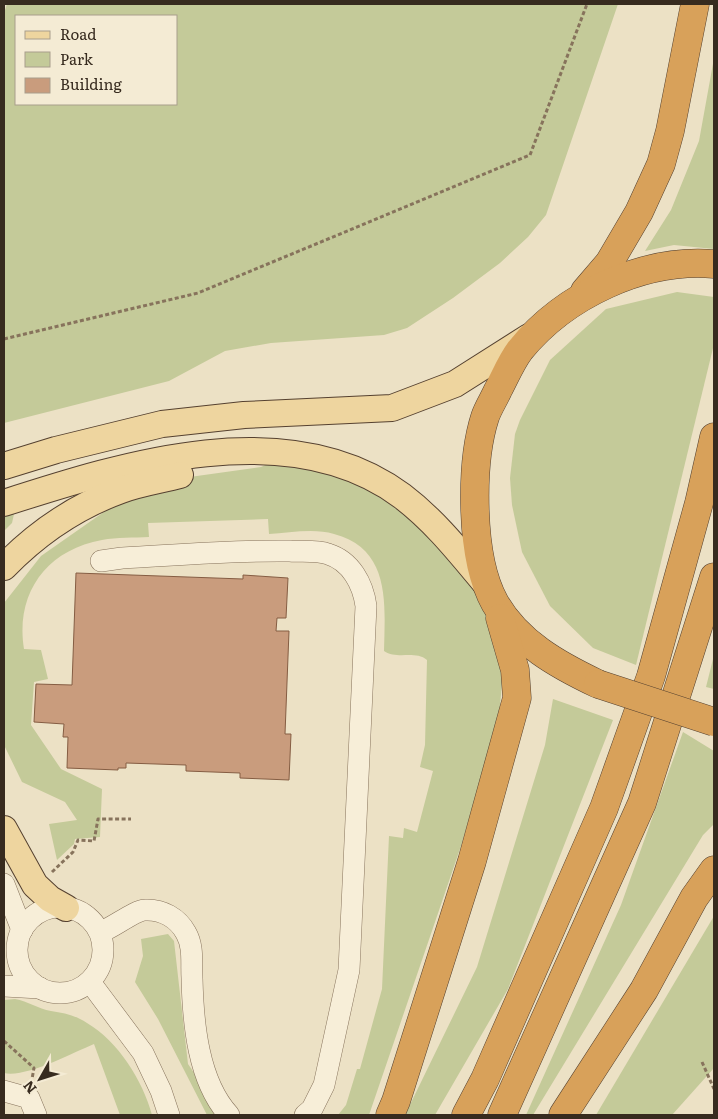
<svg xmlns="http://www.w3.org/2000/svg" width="718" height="1119" viewBox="0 0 718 1119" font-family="Literata,serif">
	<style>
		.green { fill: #c4ca99; fill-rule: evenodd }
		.building { fill: #c99c7d; stroke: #855d43 }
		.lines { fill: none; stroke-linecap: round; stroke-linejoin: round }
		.minor-casing { stroke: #87735c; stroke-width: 22 }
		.major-casing { stroke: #554130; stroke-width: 28 }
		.highway-casing { stroke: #554130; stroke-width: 29 }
		.path { stroke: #87735c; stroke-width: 3; stroke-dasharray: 4 2.5; stroke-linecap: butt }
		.minor { stroke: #f7eed8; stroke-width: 21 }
		.major { stroke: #eed59f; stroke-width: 26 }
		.highway { stroke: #d8a15a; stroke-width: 28 }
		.highway-bridge-casing { stroke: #554130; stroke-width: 29; stroke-linecap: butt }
		.highway-bridge { stroke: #d8a15a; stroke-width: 28 }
	</style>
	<rect width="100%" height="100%" fill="#ece1c5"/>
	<g class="green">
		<path d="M7,4H618L546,215L528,237L500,263L453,298L407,328L384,335L271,343L225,351L169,381L4,423V13ZM16,16H176V104H16Z"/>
		<path d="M714,58V249L674,245L645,251L671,210L699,141Z"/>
		<path d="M677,292L714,297V344L636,665L593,648L550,606L522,552L512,505L510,478L515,434L520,420L550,360L606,309Z"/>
		<path d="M277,460L362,480L456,557L479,595L505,647L499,718L461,846L369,1115H338L346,1105L357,1069H360L382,989L389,836L403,838L404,828L417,832L433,771L420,767L425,745L427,660C415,650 397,660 384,651C385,604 391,549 334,534C314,528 289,533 269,534L268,519L148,523L149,537C134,538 117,537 102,540C46,550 15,594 24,649L41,650L48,679L34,682L31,725L61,769L102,789L100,837L75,839L74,844L57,860L49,824L77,820L65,802L22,782L4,745V603L41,556L111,507L161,481L261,467Z"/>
		<path d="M4,510L14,514L12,523L4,531Z"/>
		<path d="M714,655V689L706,687Z"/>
		<path d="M553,699L613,720L508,989L435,1115H405L477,967L545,745Z"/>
		<path d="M683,732L714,751V824L703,835L533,1115H526L621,905Z"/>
		<path d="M714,916V1068L672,1115H596Z"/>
		<path d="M168,934L174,941L188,1064L223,1115H207L158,1019L135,982L143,956L141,939Z"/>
		<path d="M15,999C28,1001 38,1009 51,1011C64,1013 75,1015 87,1023C118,1041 143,1081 152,1115H120L94,1044C72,1053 26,1078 4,1073V1000Z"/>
	</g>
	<path class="building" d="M76,573L243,579V575L288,578L286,618H277L276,631H289L285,734H291L289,780L240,778V773L186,771V765L126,763V768H118V770L67,768L68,737H63L64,724L34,722L36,684L72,685Z"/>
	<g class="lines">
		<g class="minor-casing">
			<g id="minor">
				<path d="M101,561L122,558C178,555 234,550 290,551C302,552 317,550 328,554C351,561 363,584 366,606L349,970L324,1085L312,1109L305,1115"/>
				<path d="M4,884L22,930"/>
				<circle cx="60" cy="950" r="43"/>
				<path d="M105,930C115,926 136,910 145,910C162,909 178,918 186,933C194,947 191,963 192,978C193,1023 198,1081 229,1115"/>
				<path d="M90,982L143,1053L161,1091L169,1115"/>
				<path d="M4,986L40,988"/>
				<path d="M4,1091L29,1098L36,1115"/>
			</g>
		</g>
		<g class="major-casing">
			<g id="major">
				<path d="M4,466L56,450L162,424L244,415L392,408L455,384L529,337"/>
				<path d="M4,503C125,464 289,412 402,496C435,521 460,553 486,584"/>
				<path d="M4,567C37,533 77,506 121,490C140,483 161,480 180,475"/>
				<path d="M4,829L35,885L50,899L66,908"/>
			</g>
		</g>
		<g class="highway-casing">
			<g id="highway">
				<path d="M585,291L609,263L639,212L661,164L670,131L695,4"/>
				<path d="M598,684C558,665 518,643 495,603C480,576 476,542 475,511C474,480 475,448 485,417C488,408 494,399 498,390C505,377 511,362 520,350C565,295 643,258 714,264"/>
				<path d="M390,1115L396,1101L472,861L517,698L515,670L500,618"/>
				<path d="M466,1115L485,1079L604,808L651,676L699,503L714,437"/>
				<path d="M502,1115L642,803L714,577"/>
				<path d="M563,1115L644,990L694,898L714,870"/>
			</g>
		</g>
		<g class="path">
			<path d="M4,339L198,293L530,155L587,4"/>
			<path d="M52,872L73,852L78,840L94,841L98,819H131"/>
			<path d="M4,1041L34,1068L32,1079"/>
			<path d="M702,1062L714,1089"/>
		</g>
		<use href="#minor" class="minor"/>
		<use href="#major" class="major"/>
		<use href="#highway" class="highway"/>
		<g class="highway-bridge-casing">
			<path id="highway-bridge" d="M598,684L714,722"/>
		</g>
		<use href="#highway-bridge" class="highway-bridge"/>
	</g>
	<rect width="718" height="1119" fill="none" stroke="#372b1f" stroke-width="10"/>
	<rect x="15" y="15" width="162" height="90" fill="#f4ebd4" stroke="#a89e8c"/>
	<rect x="25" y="31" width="25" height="8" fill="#eed59f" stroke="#a89e8c"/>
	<text x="60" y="40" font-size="15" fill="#372b1f">Road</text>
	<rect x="25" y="52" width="25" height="15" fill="#c4ca99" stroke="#a89e8c"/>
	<text x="60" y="65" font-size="15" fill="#372b1f">Park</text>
	<rect x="25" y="78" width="25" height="15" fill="#c99c7d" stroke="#a89e8c"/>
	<text x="60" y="90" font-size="15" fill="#372b1f">Building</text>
	<g transform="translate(40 1079) rotate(231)" stroke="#f4ebd4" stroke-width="4" paint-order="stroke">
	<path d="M0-4L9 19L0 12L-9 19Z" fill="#372b1f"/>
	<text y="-8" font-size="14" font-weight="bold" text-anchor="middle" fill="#372b1f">N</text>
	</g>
</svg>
